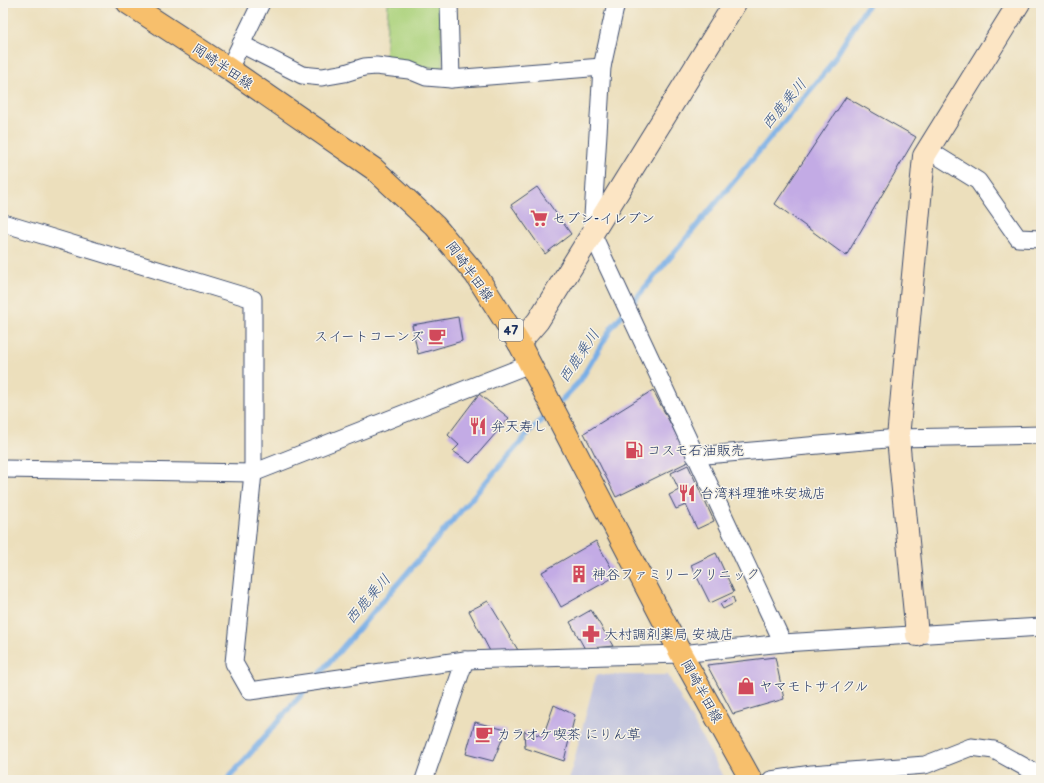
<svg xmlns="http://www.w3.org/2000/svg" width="1044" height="783" viewBox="0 0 1044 783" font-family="'Balsamiq Sans','Klee One',sans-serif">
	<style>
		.industrial { fill: #c0c2dd }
		.green { fill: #add37e; stroke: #64816e }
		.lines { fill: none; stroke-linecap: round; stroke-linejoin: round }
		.stream { stroke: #78aee6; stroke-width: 5.5 }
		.building { fill: #c3abe5 }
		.street-casing { stroke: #3a496c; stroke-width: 19 }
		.secondary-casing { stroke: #3a496c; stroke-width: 24 }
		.primary-casing { stroke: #3a496c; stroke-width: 24 }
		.street { stroke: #fff; stroke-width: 17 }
		.secondary { stroke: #fce5c4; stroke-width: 22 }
		.primary { stroke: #f7bf6c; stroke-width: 22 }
		.labels { text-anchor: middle; stroke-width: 3; stroke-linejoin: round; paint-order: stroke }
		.shield { fill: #f7f3e8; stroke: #5d6a87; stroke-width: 1 }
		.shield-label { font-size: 13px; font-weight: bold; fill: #1b2f5e }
		.street-label { font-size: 14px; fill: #1b2f5e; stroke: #f7f3e8 }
		.poi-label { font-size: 14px; fill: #1b2f5e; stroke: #f7f3e8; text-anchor: start }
		.water-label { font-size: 15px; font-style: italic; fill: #375587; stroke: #f7f3e8 }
	</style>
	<rect width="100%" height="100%" fill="#f7f3e8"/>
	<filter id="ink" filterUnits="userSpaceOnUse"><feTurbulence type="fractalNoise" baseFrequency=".025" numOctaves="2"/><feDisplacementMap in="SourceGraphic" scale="8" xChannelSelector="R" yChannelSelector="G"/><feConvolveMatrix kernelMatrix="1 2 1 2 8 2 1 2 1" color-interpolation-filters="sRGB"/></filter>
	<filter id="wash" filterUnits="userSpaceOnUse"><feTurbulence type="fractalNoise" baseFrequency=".012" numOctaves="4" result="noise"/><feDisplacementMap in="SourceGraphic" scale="16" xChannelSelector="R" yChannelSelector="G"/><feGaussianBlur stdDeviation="0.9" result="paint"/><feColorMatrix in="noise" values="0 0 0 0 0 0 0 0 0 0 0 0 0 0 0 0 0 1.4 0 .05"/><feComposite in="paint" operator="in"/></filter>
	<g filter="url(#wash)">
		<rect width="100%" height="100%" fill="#ecdfbc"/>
		<path class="industrial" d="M596,675H668L725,780H569Z"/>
		<path class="green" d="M388,3H440L443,69L385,63Z"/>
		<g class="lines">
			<g class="stream">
				<path d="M556,406L580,381L612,327L827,70L869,3"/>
				<path d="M317,677L531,430L550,412"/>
				<path d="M227,780L308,687"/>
			</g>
		</g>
		<g id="blocks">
			<g class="building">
				<path d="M846,97L916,137L846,256L775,204Z"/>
				<path d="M537,187L571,234L545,254L511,205Z"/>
				<path d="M458,317L462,341L418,354L412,325Z"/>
				<path d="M653,390L690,461L616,497L584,433Z"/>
				<path d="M479,394L509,418L470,463L453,451L459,445L448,435Z"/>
				<path d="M688,465L714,521L697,529L686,505L676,509L669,495L679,490L671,473Z"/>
				<path d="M596,541L616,576L561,607L542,572Z"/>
				<path d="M716,553L734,592L710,603L691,565Z"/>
				<path d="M733,597L735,603L723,609L720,604Z"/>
				<path d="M488,601L518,650L492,655L469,611Z"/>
				<path d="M591,610L613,646L585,649L570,622Z"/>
				<path d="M775,657L784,699L733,714L707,665Z"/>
				<path d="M554,705L575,715L564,761L525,748L524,731L543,736Z"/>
				<path d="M475,722L506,730L493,761L466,754Z"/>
			</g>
		</g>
	</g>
	<g filter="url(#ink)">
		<use href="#blocks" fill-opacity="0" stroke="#3a496c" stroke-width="1"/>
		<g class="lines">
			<g class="street-casing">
				<g id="street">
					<path d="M449,3L451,79"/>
					<path d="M616,3L602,67L592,233L783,643"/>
					<path d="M241,44L302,75L322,77L345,73L364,67L376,66L409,70L426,77L451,79L602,67"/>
					<path d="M229,69L261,3"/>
					<path d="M928,150L978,181L1018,238L1041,239"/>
					<path d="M3,223L253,299V473L234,663L250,691L465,660L681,654L783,643L1041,627"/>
					<path d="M695,456L898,438L1041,435"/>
					<path d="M3,469L253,473L530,364"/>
					<path d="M424,780L465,660"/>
					<path d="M771,780L812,774L925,765L971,747L994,750L1041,776"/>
				</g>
			</g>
			<g class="secondary-casing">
				<g id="secondary">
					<path d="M519,343L538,321L735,3"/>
					<path d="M917,635L898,438L924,156L1019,3"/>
				</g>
			</g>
			<g class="primary-casing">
				<path id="primary" d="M128,3L229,69L374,169L435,226L476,275L519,343L681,654L751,780"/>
			</g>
			<use href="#street" class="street"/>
			<use href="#secondary" class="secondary"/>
			<use href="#primary" class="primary"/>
		</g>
	</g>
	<defs>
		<g id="supermarket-bare" transform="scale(1.38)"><path d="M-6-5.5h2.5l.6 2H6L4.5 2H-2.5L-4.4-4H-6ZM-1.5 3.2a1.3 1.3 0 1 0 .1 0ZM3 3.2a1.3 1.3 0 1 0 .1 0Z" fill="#d1495b" stroke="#f7f3e8" stroke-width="2.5" paint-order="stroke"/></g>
		<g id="cafe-bare" transform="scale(1.38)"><path d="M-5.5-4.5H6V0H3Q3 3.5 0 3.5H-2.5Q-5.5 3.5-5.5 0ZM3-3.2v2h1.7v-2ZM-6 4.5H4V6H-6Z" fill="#d1495b" stroke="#f7f3e8" stroke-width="2.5" paint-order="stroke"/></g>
		<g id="restaurant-bare" transform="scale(1.38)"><path d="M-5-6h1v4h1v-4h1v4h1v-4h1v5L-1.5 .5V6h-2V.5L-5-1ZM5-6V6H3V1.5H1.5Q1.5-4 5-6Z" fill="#d1495b" stroke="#f7f3e8" stroke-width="2.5" paint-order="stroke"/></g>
		<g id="fuel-bare" transform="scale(1.38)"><path d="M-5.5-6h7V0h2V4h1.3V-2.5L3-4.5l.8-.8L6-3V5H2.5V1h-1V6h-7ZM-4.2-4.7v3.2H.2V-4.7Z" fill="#d1495b" stroke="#f7f3e8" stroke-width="2.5" paint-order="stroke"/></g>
		<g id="building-bare" transform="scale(1.38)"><path d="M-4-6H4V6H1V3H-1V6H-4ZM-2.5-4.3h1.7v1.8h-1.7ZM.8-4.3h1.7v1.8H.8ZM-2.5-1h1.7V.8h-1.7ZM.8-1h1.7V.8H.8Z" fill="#d1495b" stroke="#f7f3e8" stroke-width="2.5" paint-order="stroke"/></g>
		<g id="pharmacy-bare" transform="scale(1.38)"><path d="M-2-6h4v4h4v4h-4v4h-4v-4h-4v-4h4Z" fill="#d1495b" stroke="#f7f3e8" stroke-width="2.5" paint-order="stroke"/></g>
		<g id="shop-bare" transform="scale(1.38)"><path d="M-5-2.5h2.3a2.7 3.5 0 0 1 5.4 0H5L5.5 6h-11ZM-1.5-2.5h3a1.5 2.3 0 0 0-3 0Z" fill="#d1495b" stroke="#f7f3e8" stroke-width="2.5" paint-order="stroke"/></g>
	</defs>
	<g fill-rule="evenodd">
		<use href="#supermarket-bare" x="539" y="218"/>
		<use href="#cafe-bare" x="437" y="336"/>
		<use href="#restaurant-bare" x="478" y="426"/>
		<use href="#fuel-bare" x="634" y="450"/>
		<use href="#restaurant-bare" x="687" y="493"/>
		<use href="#building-bare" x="579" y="574"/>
		<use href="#pharmacy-bare" x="591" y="634"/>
		<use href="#shop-bare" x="746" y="686"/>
		<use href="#cafe-bare" x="484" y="734"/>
	</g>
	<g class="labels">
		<rect class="shield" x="499" y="319" width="24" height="22" rx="3"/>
		<g class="shield-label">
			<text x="511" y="335">47</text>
		</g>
		<g class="street-label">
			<text transform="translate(223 66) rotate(34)" y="5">岡崎半田線</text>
			<text transform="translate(470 271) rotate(54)" y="5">岡崎半田線</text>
			<text transform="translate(702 691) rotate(61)" y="5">岡崎半田線</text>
		</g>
		<g class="poi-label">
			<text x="552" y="223">セブン-イレブン</text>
			<text x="424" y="341" text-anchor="end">スイートコーンズ</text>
			<text x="491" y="431">弁天寿し</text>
			<text x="647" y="455">コスモ石油販売</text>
			<text x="700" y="498">台湾料理雅味安城店</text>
			<text x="592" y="579">神谷ファミリークリニック</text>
			<text x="604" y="639">大村調剤薬局 安城店</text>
			<text x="759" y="691">ヤマモトサイクル</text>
			<text x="497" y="739">カラオケ喫茶 にりん草</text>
		</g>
		<g class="water-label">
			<text transform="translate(784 104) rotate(-50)" y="5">西鹿乗川</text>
			<text transform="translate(579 356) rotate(-56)" y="5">西鹿乗川</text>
			<text transform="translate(368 599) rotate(-49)" y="5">西鹿乗川</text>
		</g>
	</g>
	<rect width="1044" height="783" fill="none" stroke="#f7f3e8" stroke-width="16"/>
</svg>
